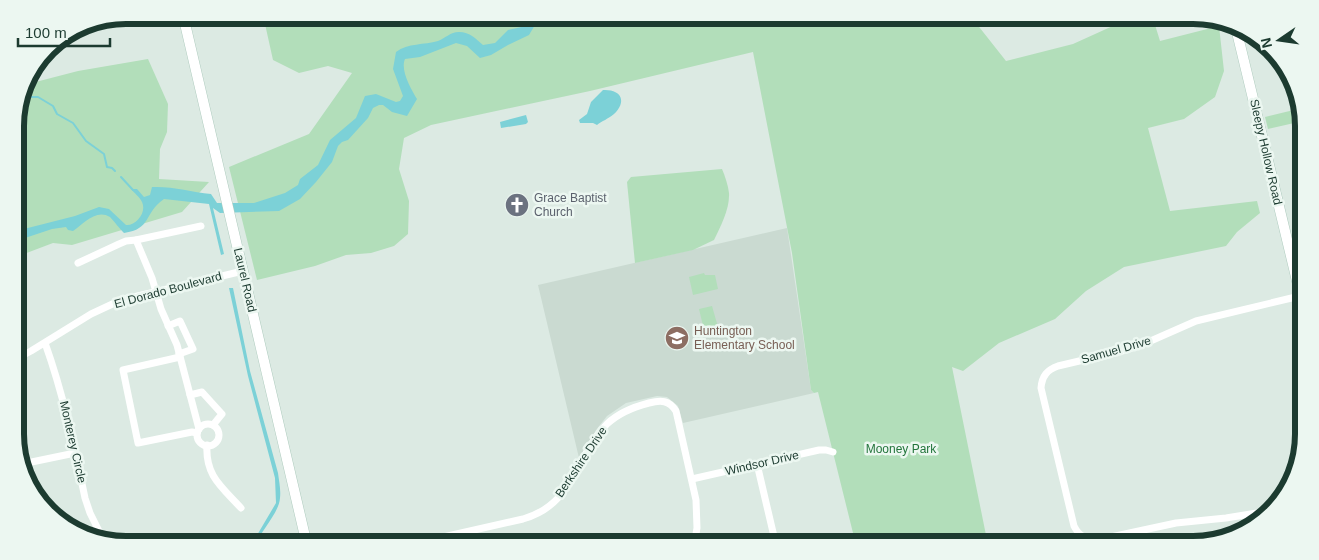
<svg xmlns="http://www.w3.org/2000/svg" width="1319" height="560" viewBox="0 0 1319 560" font-family="Helvetica,sans-serif">
	<style>
		.built { fill: #cadad1 }
		.green { fill: #b2deba }
		.water { fill: #7cd1d7 }
		.lines { fill: none; stroke-linecap: round; stroke-linejoin: round }
		.stream { stroke: #7cd1d7; stroke-width: 2 }
		.secondary-casing { stroke: #aecbbe; stroke-width: 11 }
		.street { stroke: #fff; stroke-width: 7 }
		.secondary { stroke: #fff; stroke-width: 10 }
		.labels { text-anchor: middle; stroke-width: 5; stroke-linejoin: round; paint-order: stroke }
		.street-label { font-size: 12px; fill: #1c3b30; stroke: #ecf7f1 }
		.worship-label { font-size: 12px; fill: #5b616d; stroke: #ecf7f1; text-anchor: start }
		.education-label { font-size: 12px; fill: #785e54; stroke: #ecf7f1; text-anchor: start }
		.park-label { font-size: 12px; fill: #23753c; stroke: #ecf7f1 }
		.rim { fill: none; stroke: #1c3b30; stroke-width: 6 }
	</style>
	<rect width="100%" height="100%" fill="#dceae3"/>
	<path class="built" d="M787,228L811,390L814,393L683,423L678,406L667,397L657,396L626,403L607,416L596,430L579,458L538,285Z"/>
	<g class="green">
		<path d="M263,15H375L380,22L432,25L442,15H975L976,23L1006,61L1073,44L1137,15H1152L1160,41L1219,26L1224,71L1215,97L1184,119L1148,128L1170,211L1257,201L1260,213L1237,232L1226,246L1124,267L1086,291L1055,319L999,343L963,371L952,367L988,545H856L818,392L814,393L811,390L792,253L753,52L590,91L431,125L404,138L399,169L409,201L408,234L394,246L371,253L346,255L315,266L257,280L229,167L309,134L352,73L328,66L299,73L273,60Z"/>
		<path d="M148,59L168,104L167,132L160,149L159,179L209,182L182,212L72,245L53,243L16,257L15,144L26,130L15,121V119L24,85L78,71Z"/>
		<path d="M1302,108L1303,121L1268,129L1265,117Z"/>
		<path d="M722,169C725,176 728,185 729,193C730,208 721,226 714,240L693,250L635,263L627,182L631,177Z"/>
		<path d="M704,273L705,275H715L718,289L693,295L689,277Z"/>
		<path d="M712,306L718,327L704,330L699,309Z"/>
	</g>
	<g class="water">
		<path d="M527,15H537L538,20L529,35L508,45L491,55L480,58L467,46L456,43L420,57L405,59C400,70 411,89 417,99L407,116L392,112L383,105H379L373,108L368,118L348,140L342,142L338,146L332,162L316,182L300,199L279,211L220,213L213,208L224,254L221,255L209,204L164,199C143,214 152,229 124,233C120,229 113,220 110,217C96,208 82,225 73,231L68,230L66,227L52,229L16,241V231L75,216L99,207L109,209L126,225C136,226 147,212 142,202C140,197 134,193 131,189H137L144,197L150,195L152,187C172,186 191,192 211,194L217,203H254L285,193L298,185L300,179L318,165L330,140L356,118L365,96L376,94L396,102L400,101L403,96L393,69L396,52C408,43 424,45 438,41C446,38 450,32 459,32C470,32 476,39 483,45L495,43L508,30L526,26L531,20Z"/>
		<path d="M603,90C622,89 627,102 614,114C608,119 602,121 597,125L593,123H580L579,120L587,114L591,102Z"/>
		<path d="M526,115L528,122L526,124L501,128L500,122Z"/>
		<path d="M229,288H233L250,371L278,473C279,481 281,490 280,498C279,513 261,530 256,545H253V542L276,503L275,478L248,376Z"/>
	</g>
	<g class="lines">
		<g class="stream">
			<path d="M21,97H38L53,106L57,114L73,123L86,141L104,154L107,167L112,168L115,171"/>
			<path d="M121,177L133,190"/>
		</g>
		<g class="secondary-casing">
			<g id="secondary">
				<path d="M183,15L307,545"/>
				<path d="M1235,24L1304,310"/>
			</g>
		</g>
		<g class="street">
			<path d="M78,263L119,244L126,241L136,240"/>
			<path d="M168,326L180,321L193,349L179,354"/>
			<path d="M45,343C63,393 74,445 85,498L90,513L104,541"/>
			<path d="M180,357L123,370L138,443L192,432L197,433"/>
			<path d="M16,359L31,351L91,314L121,300L243,271"/>
			<path d="M190,395L202,392L222,414L213,425"/>
			<circle cx="208" cy="435" r="11"/>
			<path d="M199,429L177,345L161,309L152,278L136,240L201,226"/>
			<path d="M207,445C205,476 222,487 241,508"/>
			<path d="M22,464L75,453"/>
			<path d="M757,464L776,545"/>
			<path d="M692,479L819,450H826L833,452"/>
			<path d="M1269,511L1226,518L1176,523L1097,540C1086,540 1079,536 1074,526L1041,388C1042,376 1047,370 1058,366L1126,350L1146,343L1196,321L1300,296"/>
			<path d="M408,545L523,519C537,515 549,508 559,497C565,490 569,482 574,474C597,436 602,415 649,403C661,400 669,400 676,411L696,500L697,528L694,545"/>
		</g>
		<use href="#secondary" class="secondary"/>
	</g>
	<defs>
		<g id="church-disc" transform="scale(1.25)"><circle r="9.5" fill="#6b7280" stroke="#ecf7f1"/><path d="M-1.2-6h2.4v3.5h3.3v2.4h-3.3V6h-2.4V-.1h-3.3v-2.4h3.3Z" fill="#fff"/></g>
		<g id="school-disc" transform="scale(1.25)"><circle r="9.5" fill="#8d6e63" stroke="#ecf7f1"/><path d="M0-5L7-2L0 1L-7-2ZM-4 1L0 2.5L4 1V4Q0 6-4 4Z" fill="#fff"/></g>
	</defs>
	<g fill-rule="evenodd">
		<use href="#church-disc" x="517" y="205"/>
		<use href="#school-disc" x="677" y="338"/>
	</g>
	<g class="labels">
		<g class="street-label">
			<text transform="translate(1266 152) rotate(77)" y="4">Sleepy Hollow Road</text>
			<text transform="translate(245 280) rotate(77)" y="4">Laurel Road</text>
			<text transform="translate(168 290) rotate(-15)" y="4">El Dorado Boulevard</text>
			<text transform="translate(1116 350) rotate(-16)" y="4">Samuel Drive</text>
			<text transform="translate(73 442) rotate(77)" y="4">Monterey Circle</text>
			<text transform="translate(581 462) rotate(-56)" y="4">Berkshire Drive</text>
			<text transform="translate(762 463) rotate(-13)" y="4">Windsor Drive</text>
		</g>
		<g class="worship-label">
			<text x="534" y="202">Grace Baptist<tspan x="534" dy="14">Church</tspan></text>
		</g>
		<g class="education-label">
			<text x="694" y="335">Huntington<tspan x="694" dy="14">Elementary School</tspan></text>
		</g>
		<g class="park-label">
			<text x="901" y="453">Mooney Park</text>
		</g>
	</g>
	<path d="M0 0H1319V560H0ZM126 24H1193A102 102 0 0 1 1295 126V434A102 102 0 0 1 1193 536H126A102 102 0 0 1 24 434V126A102 102 0 0 1 126 24Z" fill="#ecf7f1" fill-rule="evenodd"/>
	<path class="rim" d="M126 24H1193A102 102 0 0 1 1295 126V434A102 102 0 0 1 1193 536H126A102 102 0 0 1 24 434V126A102 102 0 0 1 126 24Z"/>
	<g transform="translate(1279 40) rotate(257)" stroke="#ecf7f1" stroke-width="4" paint-order="stroke">
	<path d="M0-4L9 19L0 12L-9 19Z" fill="#1c3b30"/>
	<text y="-8" font-size="14" font-weight="bold" text-anchor="middle" fill="#1c3b30">N</text>
	</g>
	<path d="M18 38v8h92v-8" fill="none" stroke="#1c3b30" stroke-width="2.5"/>
	<text x="25" y="38" font-size="15" fill="#1c3b30" stroke="#ecf7f1" stroke-width="4" paint-order="stroke">100 m</text>
</svg>
